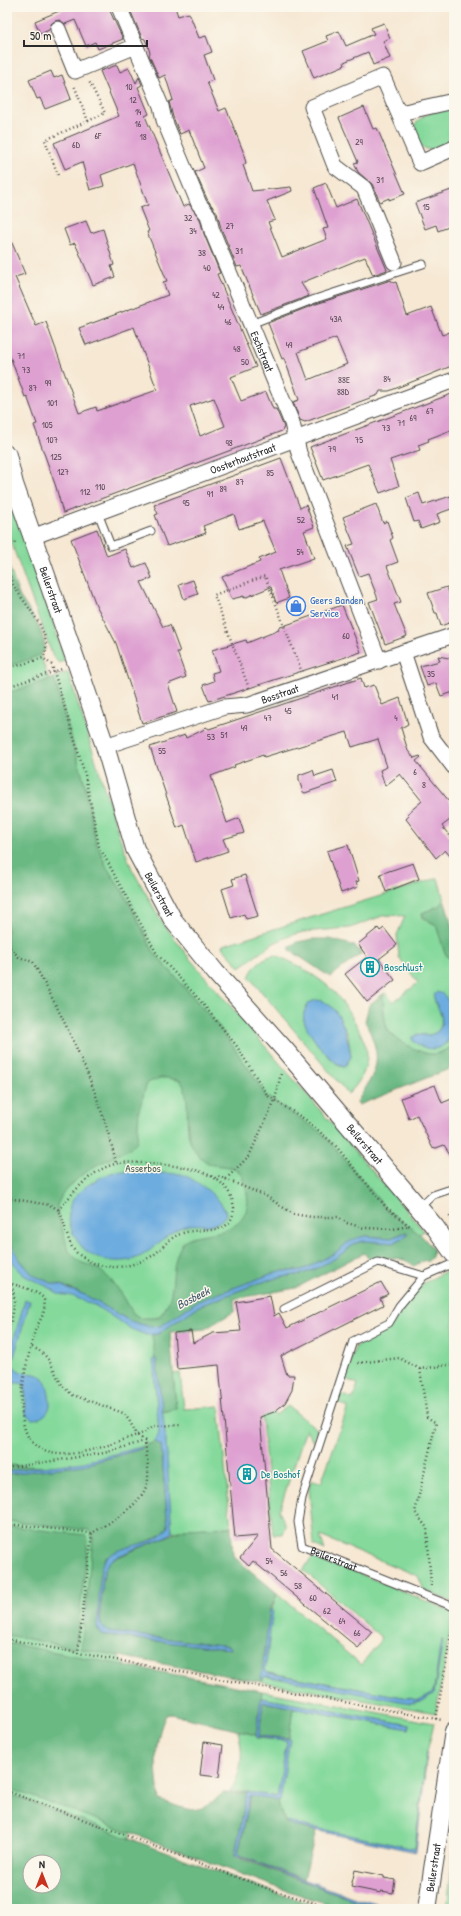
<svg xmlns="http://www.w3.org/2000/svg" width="461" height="1916" viewBox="0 0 461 1916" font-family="'Patrick Hand',sans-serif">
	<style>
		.green { fill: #84d99b; stroke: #588263; fill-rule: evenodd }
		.forest { fill: #6bb983; stroke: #4b7257; fill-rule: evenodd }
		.water { fill: #6cacdf; stroke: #4c6c85 }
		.building { fill: #dea0d1; fill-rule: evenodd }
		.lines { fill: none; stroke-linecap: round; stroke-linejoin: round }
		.service-casing { stroke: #494744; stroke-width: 9 }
		.minor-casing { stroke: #494744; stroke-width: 17 }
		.tertiary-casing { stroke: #494744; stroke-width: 20 }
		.path { stroke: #494744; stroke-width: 2.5; stroke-dasharray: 1 3; stroke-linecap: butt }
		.service { stroke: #fff; stroke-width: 7 }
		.minor { stroke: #fff; stroke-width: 15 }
		.tertiary { stroke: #fff; stroke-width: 18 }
		.labels { text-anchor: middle; stroke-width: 3; stroke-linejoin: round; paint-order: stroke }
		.number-label { font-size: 9px; fill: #584854 }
		.street-label { font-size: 11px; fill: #2b2b2b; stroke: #fbf7ec }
		.shop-label { font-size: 11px; fill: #366cbe; stroke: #fbf7ec; text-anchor: start }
		.culture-label { font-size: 11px; fill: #0d838f; stroke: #fbf7ec; text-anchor: start }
		.park-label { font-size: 11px; fill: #465f4d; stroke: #fbf7ec }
		.water-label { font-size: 12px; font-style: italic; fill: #42586a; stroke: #fbf7ec }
	</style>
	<rect width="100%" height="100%" fill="#fbf7ec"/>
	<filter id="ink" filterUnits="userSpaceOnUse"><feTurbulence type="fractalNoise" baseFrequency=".025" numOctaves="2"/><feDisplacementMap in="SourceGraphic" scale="8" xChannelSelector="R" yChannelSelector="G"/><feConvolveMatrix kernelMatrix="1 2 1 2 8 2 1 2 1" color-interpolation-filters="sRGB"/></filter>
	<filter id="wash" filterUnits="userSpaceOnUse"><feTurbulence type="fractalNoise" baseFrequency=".012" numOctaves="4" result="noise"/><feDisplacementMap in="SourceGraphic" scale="16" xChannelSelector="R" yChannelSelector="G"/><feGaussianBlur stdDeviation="0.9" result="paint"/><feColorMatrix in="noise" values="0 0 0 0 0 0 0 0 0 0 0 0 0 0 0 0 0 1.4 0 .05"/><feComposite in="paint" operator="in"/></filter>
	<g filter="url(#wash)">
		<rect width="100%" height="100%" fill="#f6e8d3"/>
		<g class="green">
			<path d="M454,107V143L433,151L420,147L413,128C421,112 438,111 454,107Z"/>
			<path d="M7,480L65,660L59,663L53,657L7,531Z"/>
			<path d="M7,561L78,762L93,848L154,960L262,1100L389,1214L162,1314L153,1320L171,1526L84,1623L145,1683L128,1855L7,1909ZM30,1862H54V1886H30Z"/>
			<path d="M68,672L120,838L132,869L162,922L190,959L424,1231L418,1235L417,1234L387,1210L331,1143L303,1121L266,1096L251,1072L220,1028L153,951L128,900L107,868L96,842L85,785L54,678Z"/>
			<path d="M438,878L444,900L439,906L422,913L423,918L436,925L454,963V970L449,975L450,986L454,997V1011L451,1006L435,994C432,1002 439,1007 441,1015C444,1032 432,1038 418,1034L446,1044L454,1033V1046C447,1049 441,1053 434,1054C421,1056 392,1039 387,1028C383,1017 384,1005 383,994L386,993L393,1002L418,983L399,957L397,935L405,916L385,915L350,928L303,932L292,935L274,943L240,967L222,947L223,945Z"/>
			<path d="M276,955C294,963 312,973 328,986C342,998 366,1036 367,1054C368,1069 359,1084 348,1094L249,977C254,965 262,957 276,955ZM303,1019H340L348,1035L351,1057L344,1067L339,1066L317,1044Z"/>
			<path d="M446,1271L454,1290V1603L424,1590L418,1576L320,1536L325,1550L314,1545L309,1489L311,1480L321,1483L348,1407L337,1402L340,1394L353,1399L358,1384L345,1379L355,1348L358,1344L392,1324L422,1284Z"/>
			<path d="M180,1373L184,1409L219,1406L231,1527L185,1529L172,1533L162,1412L176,1409L173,1374Z"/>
			<path d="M288,1406L317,1429L313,1442L306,1429L279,1511L286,1526L283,1534H273L261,1410L270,1409L275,1415Z"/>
			<path d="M314,1555L453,1612L436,1713L262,1682L265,1676L415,1703L434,1693L442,1640L434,1690L429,1695L419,1700L265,1672L272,1610L277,1593L361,1665L382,1638L303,1570Z"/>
			<path d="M262,1691L434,1723L427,1752L415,1849L286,1823L280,1810L278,1801L280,1800L293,1708L409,1729L410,1725L261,1698Z"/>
			<path d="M238,1731L256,1735L257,1738L287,1741L278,1797L248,1792H230C242,1772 244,1754 238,1731Z"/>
			<path d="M454,1846V1909H447Z"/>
		</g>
		<g class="forest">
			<path d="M7,570C14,599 44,619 45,650L38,656L7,667Z"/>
			<path d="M54,678L85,785L96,842L107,868L128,900L153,951L220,1028L251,1072L266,1096L322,1133L387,1210L422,1236L433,1249L432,1257L427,1262L425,1260L414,1266C402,1255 385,1258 370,1260L364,1253L296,1288L234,1299L235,1311L205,1329L170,1332L176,1409L162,1412L152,1335L158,1334L199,1306L259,1283L277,1278L302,1274L313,1270L336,1258L356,1243L364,1241L393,1243L407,1236L406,1232L391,1238L365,1236L347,1243L335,1253L307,1268L297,1271H279L196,1302L161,1326L151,1327L130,1321L85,1295L61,1285L53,1284L33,1275L20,1260L7,1237V693ZM160,1078H168L181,1081C196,1107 175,1138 205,1161C213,1167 220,1165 229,1167C233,1168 236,1170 240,1172C247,1189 253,1206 240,1221C225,1238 190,1230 182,1244C166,1272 181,1293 158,1318H140L133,1313L122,1294L109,1278L97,1268L80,1262L69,1251L58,1215L57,1205L62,1195L79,1177L95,1166L131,1148L137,1141L139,1110L147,1083Z"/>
			<path d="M444,900L454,929V963L445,954L436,925C429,920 425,921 422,913L439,906Z"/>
			<path d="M313,939H329L352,945L355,946L361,954L330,977L290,950V946L297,942Z"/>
			<path d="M383,994C384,1005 383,1017 387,1028C392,1039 419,1053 431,1054C439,1055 447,1049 454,1046V1067L359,1105L357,1102C379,1067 383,1059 365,1021L369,1005Z"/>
			<path d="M155,1442L161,1445L168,1526C161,1544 120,1546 104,1559L98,1630L101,1634L109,1636L231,1649L230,1646L108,1632L101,1625L100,1613L103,1579L105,1567L111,1560L185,1529L231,1527L233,1556L277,1593L270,1611L262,1682L81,1649L93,1538L89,1530L7,1521V1474L84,1465L141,1449V1447Z"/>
			<path d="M7,1465L44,1467L7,1471Z"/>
			<path d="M7,1526L85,1535L88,1540L76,1648L7,1635Z"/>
			<path d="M7,1643L262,1691L256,1735L171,1714L166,1715C153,1742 155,1771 160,1800C191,1811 197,1817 223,1793H247L235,1854L236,1857L357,1901L384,1909H348L331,1905L273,1886L65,1808L7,1788Z"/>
			<path d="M263,1702L293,1708L289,1738L259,1736Z"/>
			<path d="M7,1793L265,1889L327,1909H7ZM30,1862H54V1886H30Z"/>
			<path d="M251,1795L278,1801L280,1810L286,1824L316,1831L304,1879L240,1856L238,1854Z"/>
		</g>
		<g class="water">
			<path d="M437,992L443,994C447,999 453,1006 454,1012C458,1040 438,1061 413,1041L412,1038L418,1034C432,1038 445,1032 441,1014C439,1008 434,1003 434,996Z"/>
			<path d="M316,1000C340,1001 348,1037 351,1057L344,1067C331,1063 307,1034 304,1020C302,1014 306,1008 308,1003Z"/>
			<path d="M117,1171L181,1174C195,1179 225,1200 226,1215C212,1233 201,1220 182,1227C162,1235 153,1253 134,1259C124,1262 109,1262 98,1258C80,1252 64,1225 70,1206C76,1189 101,1176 117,1171Z"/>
			<path d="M407,1232V1236L393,1243L364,1241L356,1243L336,1258L313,1270L302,1274L277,1278L259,1283L199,1306L158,1334L146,1335L131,1329L96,1306L72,1296L58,1294L52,1289L25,1276L18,1270L7,1252V1237L20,1260L33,1275L53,1284L64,1286L68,1289L85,1295L130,1321L151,1327L161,1326L196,1302L279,1271H297L307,1268L335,1253L347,1243L357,1238L365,1236L391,1238Z"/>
			<path d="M25,1300L30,1301L12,1364C25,1384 44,1360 49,1395C50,1401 51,1406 48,1411C44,1417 39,1419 32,1419L26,1414L25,1385L20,1383H7V1363Z"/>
			<path d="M153,1359H156L166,1441L172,1533C157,1544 115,1552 107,1565C102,1572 103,1583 102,1592C101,1603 98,1614 101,1625L108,1632L230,1646L231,1649L109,1636L101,1634L97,1627L101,1567C110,1540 159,1550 168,1526L161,1445L155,1442L159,1433Z"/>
			<path d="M141,1447V1449L84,1465L7,1474V1471L84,1462Z"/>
			<path d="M270,1610H273L265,1671L268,1673L419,1700L429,1695L434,1690L441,1640H443L434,1693L423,1701L410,1703L265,1676L263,1679H261Z"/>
			<path d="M261,1698L410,1725L409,1729L263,1702L259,1736L290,1739L280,1801L250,1796L238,1853L240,1856L358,1899L395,1909H384L357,1901L235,1855L247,1792L277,1797L287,1741L256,1737Z"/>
			<path d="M427,1752L416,1852L286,1824L287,1822L415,1849Z"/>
		</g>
		<g id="blocks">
			<g class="building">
				<path d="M69,7H108L123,39L98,49L95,42L86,46L75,20L65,24L60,20L55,21L51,24L49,30L40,34L35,21Z"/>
				<path d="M142,7H175L178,16L189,13L199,38L206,36L212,52L204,55L213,80L207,82L219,111L226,108L243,151L246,163L243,165L252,191L291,187L292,191L267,201L275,220L268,222L282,257L327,239L323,229L328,228L314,188L326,183L336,208L357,199L387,270L373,275L365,257L301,283L309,296L261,314L241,266L237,267L221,228L217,213L207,199L195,172L204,168L189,130L180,134L173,117L169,102L173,100L165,75L159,78L149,55L150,53L148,46L145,39L142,38L131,12Z"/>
				<path d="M384,23L390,38L383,41L390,58L373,65L368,52L344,62L345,65L314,78L303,51L328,41L326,36L339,31L346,46L374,34L371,28Z"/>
				<path d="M117,65L120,72L129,68L136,83L139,77L142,85L138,87L149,114L145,116L183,207L189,204L200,219L204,234L220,273L217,274L256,367L231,377L241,401L266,392L273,409H276L284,427L282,431L63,513L56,487L34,425L37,424L27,396L25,397L7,348V231L25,274L15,277L36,326L46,322L79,413L96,407L97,411L157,390L134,327L86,345L79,328L168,295L163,282L167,281L147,232L149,231L140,208L148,205L133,163L101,175L104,186L90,190L82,162L65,169L54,143L119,116L100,71ZM214,398L225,426L200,436L190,406Z"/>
				<path d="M51,71L54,78L62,75L71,99L45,109L40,98L37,99L29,80Z"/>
				<path d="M364,107L373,129L377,128L405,194L389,200V198L380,202L372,184L358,172L354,163L358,162L339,118Z"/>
				<path d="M454,189V225L438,231L436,225L425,229L415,203Z"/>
				<path d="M86,221L91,233L103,229L114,265L111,266L115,277L93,285L75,243L70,245L64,229Z"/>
				<path d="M391,280L393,283L396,282L407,316L431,307L442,335L450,332L454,344V365L389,391H380L378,395L305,422L300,420L293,402L299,400L295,388L284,358L282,359L268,323L316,304ZM336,338L347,364L308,380L298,352Z"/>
				<path d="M454,393V429L428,439L429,441L418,445L420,450L390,460L399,486L380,493L368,464L323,480L310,447Z"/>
				<path d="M281,458L300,508L306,505L314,527L304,531L314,558L279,570L289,598L276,603L271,587L244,598V596L232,599L222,577L260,562L259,559L276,552L263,521L239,529L234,514L203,526L206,533L167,546L155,515L158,514L154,505Z"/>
				<path d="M419,493L423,505L451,496L454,508L437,514L440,522L421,529L418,521L414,522L406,498Z"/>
				<path d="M376,504L383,523L387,521L393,538L390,540L398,562L387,566L401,602L394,604L407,636L385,644L369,602L378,599L368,573L359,576L347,546L354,544L343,517Z"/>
				<path d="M97,529L107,556L125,549L133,568L146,563L152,578L141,582L163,627L170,625L180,652H177L186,677L168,684L177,712L142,723L116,643L96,605L71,539Z"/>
				<path d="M193,580L198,594L184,599L179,585Z"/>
				<path d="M447,587L454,607L451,608L454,621L441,626L437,613H435L428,593Z"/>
				<path d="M342,605L361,652L209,701L203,685L214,681L212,673L219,671L212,650L246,640L247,643L279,630L278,628Z"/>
				<path d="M438,656L454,659V692L441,696L436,683L427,686L420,666L440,661Z"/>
				<path d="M361,678L364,688L374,685L382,705L400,698L408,724L401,728L408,751L414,758L420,756L421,757L416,761L454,807V817L442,826L454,842V861L445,850L436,858L406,819L409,816L407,814L422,801L400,774L385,786L380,770L387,767L378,739L352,747L347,732L264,757L263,755L234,765L235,767L211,776L227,823L239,818L244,833L223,839L228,851L196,862L184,825L177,828L150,747L185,735L186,738L203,730L206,727L209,729Z"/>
				<path d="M313,770L315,776L333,770L337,782L305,793L303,792L299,780V775Z"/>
				<path d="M348,845L359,881L356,882L358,887L341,893L327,851Z"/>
				<path d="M413,863L419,879L386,892L380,874Z"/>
				<path d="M245,875L258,916L246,919L244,914L231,918L222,889L234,885L232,879Z"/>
				<path d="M378,928L380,931L384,928L397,945L379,959L395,980L367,1002L345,974L367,957L358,944Z"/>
				<path d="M435,1085L442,1103L454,1098V1160L444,1145L436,1148L432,1147L417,1115L409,1119L401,1098Z"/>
				<path d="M381,1282L388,1294L380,1298L383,1305L281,1356L287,1375H294L292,1390L285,1403L274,1412L260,1417L272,1549L372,1632L358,1648L253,1561L249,1566L240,1558L258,1536L235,1538L219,1365L177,1369L174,1333L191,1331L193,1343L213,1333L241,1331L236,1302L270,1296L274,1316L279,1313L287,1328Z"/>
				<path d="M204,1742L223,1745L219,1777L200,1775Z"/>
				<path d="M355,1870L384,1876V1878L395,1880L393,1893L381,1891V1893L351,1887Z"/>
			</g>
		</g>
	</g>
	<g filter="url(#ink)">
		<use href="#blocks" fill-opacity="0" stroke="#494744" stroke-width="1"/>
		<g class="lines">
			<g class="service-casing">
				<g id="service">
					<path d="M251,324L315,299L423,264"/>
					<path d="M98,513L111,546L151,531"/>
					<path d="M419,1208L433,1195L454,1188"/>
					<path id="s1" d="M424,1276L399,1306L389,1323L353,1341L302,1498L298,1522L302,1546L454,1607"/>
					<path d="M284,1309L378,1262L424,1276L454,1263"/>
				</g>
			</g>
			<g class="minor-casing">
				<g id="minor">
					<path id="s2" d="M119,7L161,106L164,120L199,204L208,215L212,231L292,423L299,453L379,661"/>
					<path d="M58,29L75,71L136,46"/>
					<path d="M400,113L454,101"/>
					<path d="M394,262L364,188L335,166L312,107L383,77L420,163L454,148"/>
					<path id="s3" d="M32,537L454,380"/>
					<path d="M403,652L431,737L454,767"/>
					<path id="s4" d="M105,746L224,707L247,705L454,635"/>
				</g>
			</g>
			<g class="tertiary-casing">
				<g id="tertiary">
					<path id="s5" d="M7,455L14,484L77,664L105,746L135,849L173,920L216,973L285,1050L435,1227L454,1254"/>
					<path id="s6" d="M427,1909L454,1731"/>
				</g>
			</g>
			<g class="path">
				<path d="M88,121L105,113C100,102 94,92 89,81"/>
				<path d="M58,175L45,140L88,121L74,85"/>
				<path d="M7,545L17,542"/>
				<path d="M7,565C9,572 10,580 14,586C24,604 56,635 43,658"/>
				<path d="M7,669L43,658L52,665L85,775L99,846L157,954L198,998L236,1045L268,1096L306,1120L335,1145L386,1207L411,1227"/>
				<path d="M7,687L62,669"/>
				<path d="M249,688L214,595L265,576L301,670"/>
				<path d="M7,945L19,957L33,962C68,1026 100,1092 116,1163"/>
				<path d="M215,1178L218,1176L266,1196L293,1214L312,1217H338L347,1223L364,1228L393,1229L409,1226"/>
				<path d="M226,1179L249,1156L275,1100L281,1073"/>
				<path d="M7,1198L50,1205L59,1210C65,1222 66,1236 72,1247C76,1254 84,1258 91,1262C112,1271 132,1267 152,1256C164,1248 167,1238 183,1233C204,1226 231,1239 234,1208C229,1169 181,1166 152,1164C141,1163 126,1161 115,1164C91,1170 73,1192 59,1210"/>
				<path d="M449,1216L454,1217"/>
				<path d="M7,1279L9,1283C17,1285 42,1292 44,1300C47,1315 36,1324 34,1334C22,1379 0,1465 76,1453C97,1450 117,1442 137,1435L145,1441C146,1453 149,1467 148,1479C145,1504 111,1522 92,1533L78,1653L442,1720"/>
				<path d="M7,1337C11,1320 19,1298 10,1283"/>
				<path d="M32,1347C58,1358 50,1379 73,1395L123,1413L129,1420L137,1435L144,1433L153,1426L180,1425"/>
				<path d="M358,1363L399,1358L420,1369L454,1364"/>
				<path d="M420,1369L427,1417L436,1423L415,1512L427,1528L431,1586"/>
				<path d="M7,1468L104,1453L145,1441"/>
				<path d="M7,1524L92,1533"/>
				<path d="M7,1639L78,1653"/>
				<path d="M436,1719L454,1618"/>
				<path d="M7,1791L269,1889L334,1909"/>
			</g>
			<use href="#service" class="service"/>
			<use href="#minor" class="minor"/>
			<use href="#tertiary" class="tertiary"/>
		</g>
	</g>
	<defs>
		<g id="shop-ring" transform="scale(1)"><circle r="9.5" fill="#fbf7ec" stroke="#3f7fe0" stroke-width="1.5"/><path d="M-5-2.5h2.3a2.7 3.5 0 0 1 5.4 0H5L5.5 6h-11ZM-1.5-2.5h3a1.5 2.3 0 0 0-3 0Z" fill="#3f7fe0"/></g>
		<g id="building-ring" transform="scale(1)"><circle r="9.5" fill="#fbf7ec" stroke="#0f9aa8" stroke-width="1.5"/><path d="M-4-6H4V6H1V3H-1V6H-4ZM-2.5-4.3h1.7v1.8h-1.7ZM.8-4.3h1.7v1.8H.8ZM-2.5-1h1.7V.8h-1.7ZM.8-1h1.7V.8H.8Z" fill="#0f9aa8"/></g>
	</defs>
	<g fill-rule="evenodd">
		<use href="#shop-ring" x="296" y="606"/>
		<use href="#building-ring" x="370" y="967"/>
		<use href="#building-ring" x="247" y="1474"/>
	</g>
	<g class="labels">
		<g class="number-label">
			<text x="129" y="90">10</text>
			<text x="133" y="103">12</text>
			<text x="138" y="115">14</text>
			<text x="138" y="127">16</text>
			<text x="98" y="139">6F</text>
			<text x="143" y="140">18</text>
			<text x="359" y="145">29</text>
			<text x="76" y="148">6D</text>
			<text x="380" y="183">31</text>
			<text x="426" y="210">15</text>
			<text x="188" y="221">32</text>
			<text x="230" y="229">27</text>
			<text x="193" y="234">34</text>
			<text x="239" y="254">31</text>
			<text x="202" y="256">38</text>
			<text x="207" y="271">40</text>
			<text x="216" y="298">42</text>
			<text x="221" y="310">44</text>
			<text x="336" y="322">43A</text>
			<text x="228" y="325">46</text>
			<text x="289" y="348">49</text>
			<text x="237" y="352">48</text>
			<text x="21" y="359">71</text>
			<text x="245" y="365">50</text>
			<text x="26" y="373">73</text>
			<text x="387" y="382">84</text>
			<text x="344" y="383">88E</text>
			<text x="48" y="386">99</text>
			<text x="33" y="391">87</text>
			<text x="343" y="395">88D</text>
			<text x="52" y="406">101</text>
			<text x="430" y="414">67</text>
			<text x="413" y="421">69</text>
			<text x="401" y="426">71</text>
			<text x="47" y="428">105</text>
			<text x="386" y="431">73</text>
			<text x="52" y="443">107</text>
			<text x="359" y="443">75</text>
			<text x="229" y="446">98</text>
			<text x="332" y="452">79</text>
			<text x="56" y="460">125</text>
			<text x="63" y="475">127</text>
			<text x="270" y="476">85</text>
			<text x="240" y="485">87</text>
			<text x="100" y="490">110</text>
			<text x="223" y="492">89</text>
			<text x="85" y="495">112</text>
			<text x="210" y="497">91</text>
			<text x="186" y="506">95</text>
			<text x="301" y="523">52</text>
			<text x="300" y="555">54</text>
			<text x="346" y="639">60</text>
			<text x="431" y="677">35</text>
			<text x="335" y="700">41</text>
			<text x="288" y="714">45</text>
			<text x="268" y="721">47</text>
			<text x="396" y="721">4</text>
			<text x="244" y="731">49</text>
			<text x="224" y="738">51</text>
			<text x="211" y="740">53</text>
			<text x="162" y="754">55</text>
			<text x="415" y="775">6</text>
			<text x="424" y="788">8</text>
			<text x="269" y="1564">54</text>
			<text x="284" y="1576">56</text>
			<text x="298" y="1589">58</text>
			<text x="313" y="1601">60</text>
			<text x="327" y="1614">62</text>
			<text x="342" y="1624">64</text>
			<text x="357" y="1636">66</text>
		</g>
		<g class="street-label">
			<text dy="4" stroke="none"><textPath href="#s2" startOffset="374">Eschstraat</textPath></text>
			<text dy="4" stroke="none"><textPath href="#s3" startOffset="225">Oosterhoutstraat</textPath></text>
			<text dy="4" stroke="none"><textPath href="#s5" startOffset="142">Beilerstraat</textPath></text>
			<text dy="4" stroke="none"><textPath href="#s4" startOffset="183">Bosstraat</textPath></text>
			<text dy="4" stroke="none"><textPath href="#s5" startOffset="466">Beilerstraat</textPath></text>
			<text dy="4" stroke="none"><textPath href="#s5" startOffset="790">Beilerstraat</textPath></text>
			<text dy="4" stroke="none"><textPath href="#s1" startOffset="347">Beilerstraat</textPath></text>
			<text dy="4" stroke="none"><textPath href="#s6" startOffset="42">Beilerstraat</textPath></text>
		</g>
		<g class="shop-label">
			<text x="310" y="604">Geers Banden<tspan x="310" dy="13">Service</tspan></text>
		</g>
		<g class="culture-label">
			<text x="384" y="971">Boschlust</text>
			<text x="261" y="1478">De Boshof</text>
		</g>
		<g class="park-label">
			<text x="143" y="1172">Asserbos</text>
		</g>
		<g class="water-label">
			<text transform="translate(193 1298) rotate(-27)" y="4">Bosbeek</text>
		</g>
	</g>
	<rect width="461" height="1916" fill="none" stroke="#fbf7ec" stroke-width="24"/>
	<g transform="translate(42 1874)"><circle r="19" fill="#fbf7ec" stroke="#a8a59f"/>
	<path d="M0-3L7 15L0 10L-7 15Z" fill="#c8321e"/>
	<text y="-6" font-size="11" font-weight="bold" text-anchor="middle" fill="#2b2b2b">N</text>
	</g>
	<path d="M24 40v6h123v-6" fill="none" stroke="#2b2b2b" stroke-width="2"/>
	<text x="30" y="40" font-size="12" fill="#2b2b2b" stroke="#fbf7ec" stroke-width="3" paint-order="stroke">50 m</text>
</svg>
